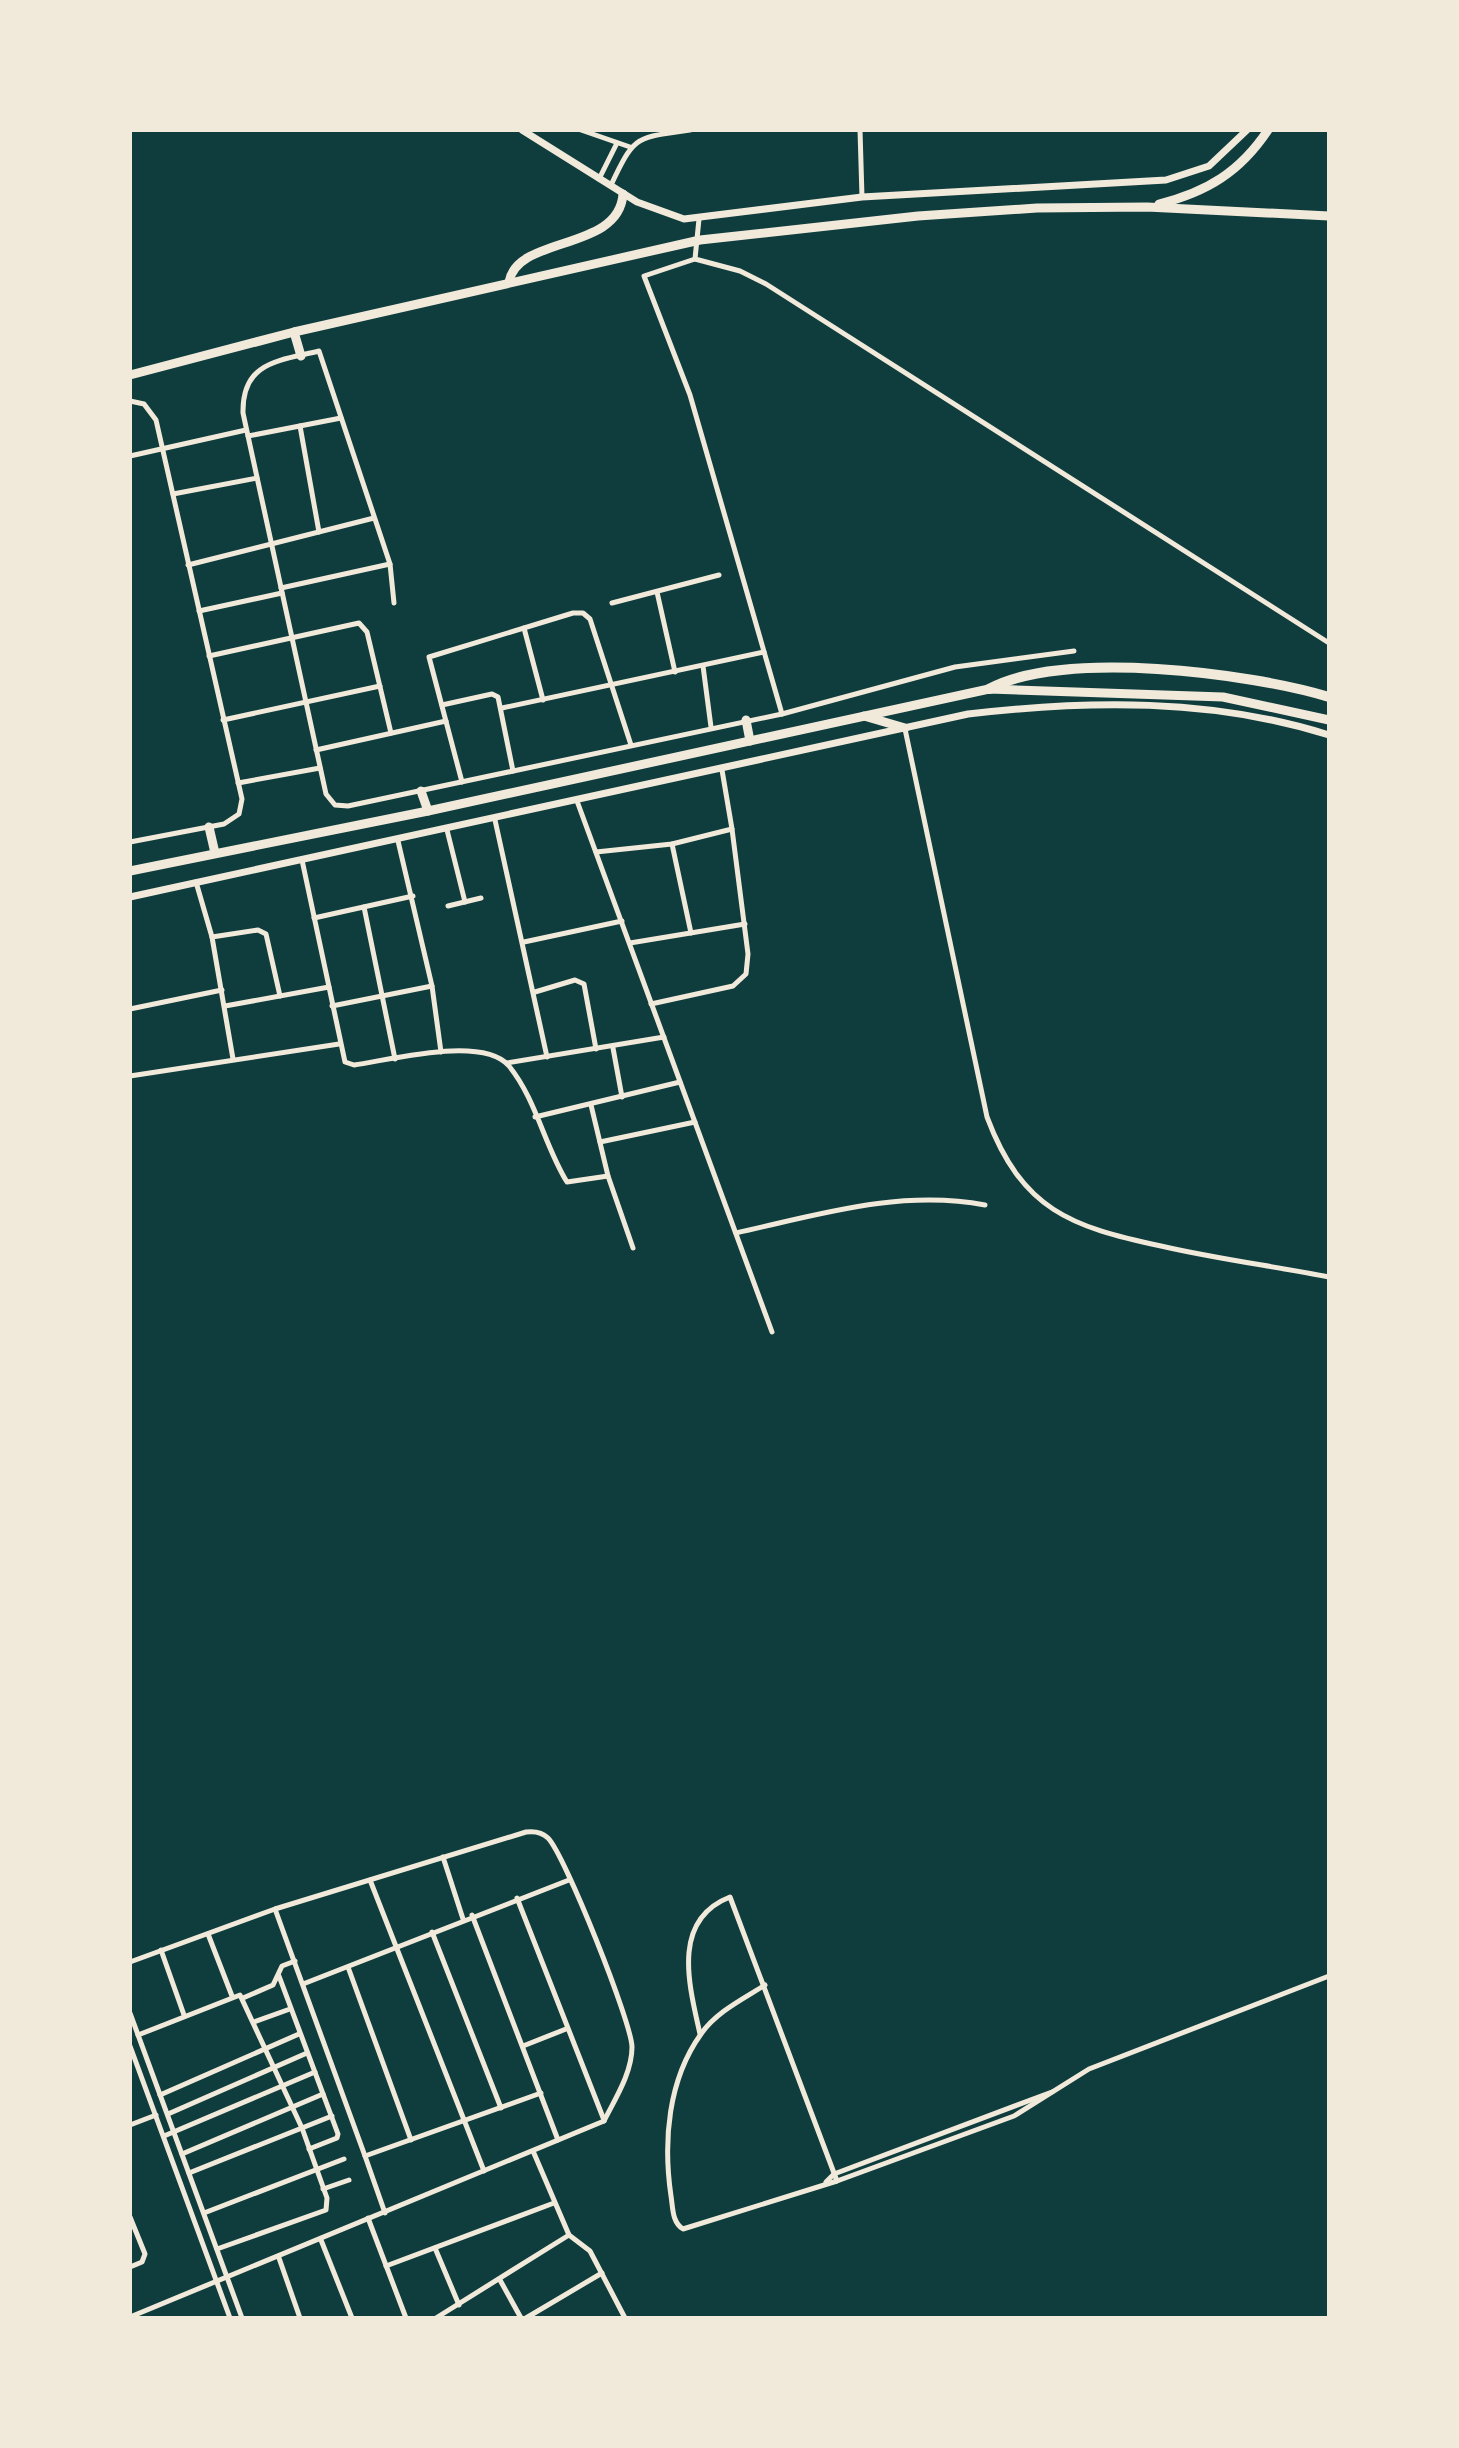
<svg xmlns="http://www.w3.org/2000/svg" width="1459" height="2448" viewBox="0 0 1459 2448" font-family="'IBM Plex Sans',sans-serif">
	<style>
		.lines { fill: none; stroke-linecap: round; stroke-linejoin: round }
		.minor { stroke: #f1e9da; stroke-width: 5 }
		.tertiary { stroke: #f1e9da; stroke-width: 7 }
		.trunk { stroke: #f1e9da; stroke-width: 9 }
		.motorway { stroke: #f1e9da; stroke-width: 10 }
	</style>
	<rect width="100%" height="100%" fill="#0f3d3e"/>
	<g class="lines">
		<g class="minor">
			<path d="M581,130L630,147"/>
			<path d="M860,130L862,197"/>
			<path d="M599,179L617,143"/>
			<path d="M611,185C635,134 636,138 690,130"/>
			<path d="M699,219L695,259L740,271L766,284L1329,643"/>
			<path d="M695,259L644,276L690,395L782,714"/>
			<path d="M130,401L144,404L156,420L242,799L239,814L224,824L130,842"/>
			<path d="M300,426L319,532"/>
			<path d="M248,436L341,418"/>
			<path d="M130,456L246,430"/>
			<path d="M173,494L257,478"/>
			<path d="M188,565L374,518"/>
			<path d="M281,588L390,564"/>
			<path d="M657,592L675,672"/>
			<path d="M394,603L390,564L319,351C278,361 242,362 243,413L326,794L335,805L348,806L782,714L955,667L1074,651"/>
			<path d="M612,603L719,575"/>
			<path d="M199,611L282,593"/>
			<path d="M524,628L543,700"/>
			<path d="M209,656L359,623L367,632L391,733"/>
			<path d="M703,666L711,727"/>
			<path d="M442,705L492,694L498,697L513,771"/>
			<path d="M502,708L764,652"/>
			<path d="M223,720L380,686"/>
			<path d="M905,729L987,1117C1022,1210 1071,1227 1161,1246C1217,1259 1273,1266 1329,1277"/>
			<path d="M316,750L446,721"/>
			<path d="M722,770L732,829"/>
			<path d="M462,782L429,657L573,613H583L590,619L631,745"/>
			<path d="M238,783L320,768"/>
			<path d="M577,801L772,1332"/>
			<path d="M495,820L547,1057"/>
			<path d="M447,830L465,902"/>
			<path d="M398,841L432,986L441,1052"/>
			<path d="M672,844L691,933"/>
			<path d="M596,852L672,844L732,829L748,954L746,974L733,986L651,1004"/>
			<path d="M302,860L345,1062L354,1065C390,1060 483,1035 509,1066C536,1099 545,1147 567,1182L608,1176"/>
			<path d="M196,882L212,937L233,1059"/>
			<path d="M448,906L481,898"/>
			<path d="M364,907L395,1059"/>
			<path d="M314,918L413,896"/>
			<path d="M212,937L258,930L266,934L280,996"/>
			<path d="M524,942L622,921"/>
			<path d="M630,943L745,924"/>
			<path d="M535,992L575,980L584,984L596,1049"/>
			<path d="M225,1006L329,987"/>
			<path d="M332,1006L432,986"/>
			<path d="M130,1009L222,990"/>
			<path d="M613,1048L622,1097"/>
			<path d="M507,1063L664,1037"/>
			<path d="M130,1076L339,1044"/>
			<path d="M591,1105L608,1176L633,1248"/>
			<path d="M535,1117L680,1082"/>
			<path d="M600,1142L695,1122"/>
			<path d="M736,1233C817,1215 900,1189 985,1205"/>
			<path d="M443,1857L463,1919"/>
			<path d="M370,1880L484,2171"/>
			<path d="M517,1898L604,2120"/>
			<path d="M275,1909L365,2156"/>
			<path d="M472,1915L558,2140"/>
			<path d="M432,1932L501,2108"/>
			<path d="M208,1934L232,1996"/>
			<path d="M161,1950L184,2015"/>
			<path d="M130,1962L275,1909L526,1832C534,1831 542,1832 548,1838C565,1855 632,2024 632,2047C632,2073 615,2099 604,2121"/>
			<path d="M348,1967L411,2140"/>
			<path d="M279,1976L338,2134L337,2138L309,2149"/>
			<path d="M303,1984L569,1880"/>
			<path d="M765,1985C743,1999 716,2012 701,2034C668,2080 663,2141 671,2196C673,2208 672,2222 683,2229L837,2181L1014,2116L1089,2069L1329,1976"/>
			<path d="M243,1998L273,1985L282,1966L295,1961"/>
			<path d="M130,2013L242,2318"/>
			<path d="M254,2022L290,2009"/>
			<path d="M700,2034C689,1985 671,1920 730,1897L837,2181"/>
			<path d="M138,2035L240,1995L302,2128L327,2198L326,2210L217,2249"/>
			<path d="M130,2046L230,2318"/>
			<path d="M523,2046L566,2029"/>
			<path d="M160,2095L299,2034"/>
			<path d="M168,2114L307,2053"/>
			<path d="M130,2125L156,2115"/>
			<path d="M164,2136L315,2072"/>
			<path d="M533,2151L569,2235L590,2251L625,2318"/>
			<path d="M182,2154L323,2094"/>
			<path d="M189,2173L332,2116"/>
			<path d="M826,2182L834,2174L1052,2092"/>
			<path d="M323,2189L349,2180"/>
			<path d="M204,2213L344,2159"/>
			<path d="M385,2213L365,2156L541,2093"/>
			<path d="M130,2217L145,2254L142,2262L130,2267"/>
			<path d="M368,2218L406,2318"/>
			<path d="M321,2240L352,2318"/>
			<path d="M435,2248L459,2305"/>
			<path d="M279,2258L300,2318"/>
			<path d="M386,2266L554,2203"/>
			<path d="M500,2280L521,2318"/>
			<path d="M130,2317L604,2121"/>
			<path d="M436,2318L569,2235"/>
			<path d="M526,2318L602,2273"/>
		</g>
		<g class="tertiary">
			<path d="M522,130L637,202L684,219L862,197L1166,180L1209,166L1247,130"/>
			<path d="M130,897L968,714C1088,700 1212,698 1329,735"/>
		</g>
		<g class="trunk">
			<path d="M1159,204C1207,192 1240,172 1268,130"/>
			<path d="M509,282C517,235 619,252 623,194"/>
			<path d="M294,332L301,356"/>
			<path d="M130,375L294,332L700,240L918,216L1037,208L1147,207L1329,216"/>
			<path d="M864,716L905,728"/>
			<path d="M746,720L750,741"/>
			<path d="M421,791L428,811"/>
			<path d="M209,827L215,853"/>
			<path d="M130,871L428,811L989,689L1223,697L1329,720"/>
		</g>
		<path class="motorway" d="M989,689C1063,649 1250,673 1329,697"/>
	</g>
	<rect width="1459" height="2448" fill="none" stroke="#f1e9da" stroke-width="264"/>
</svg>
